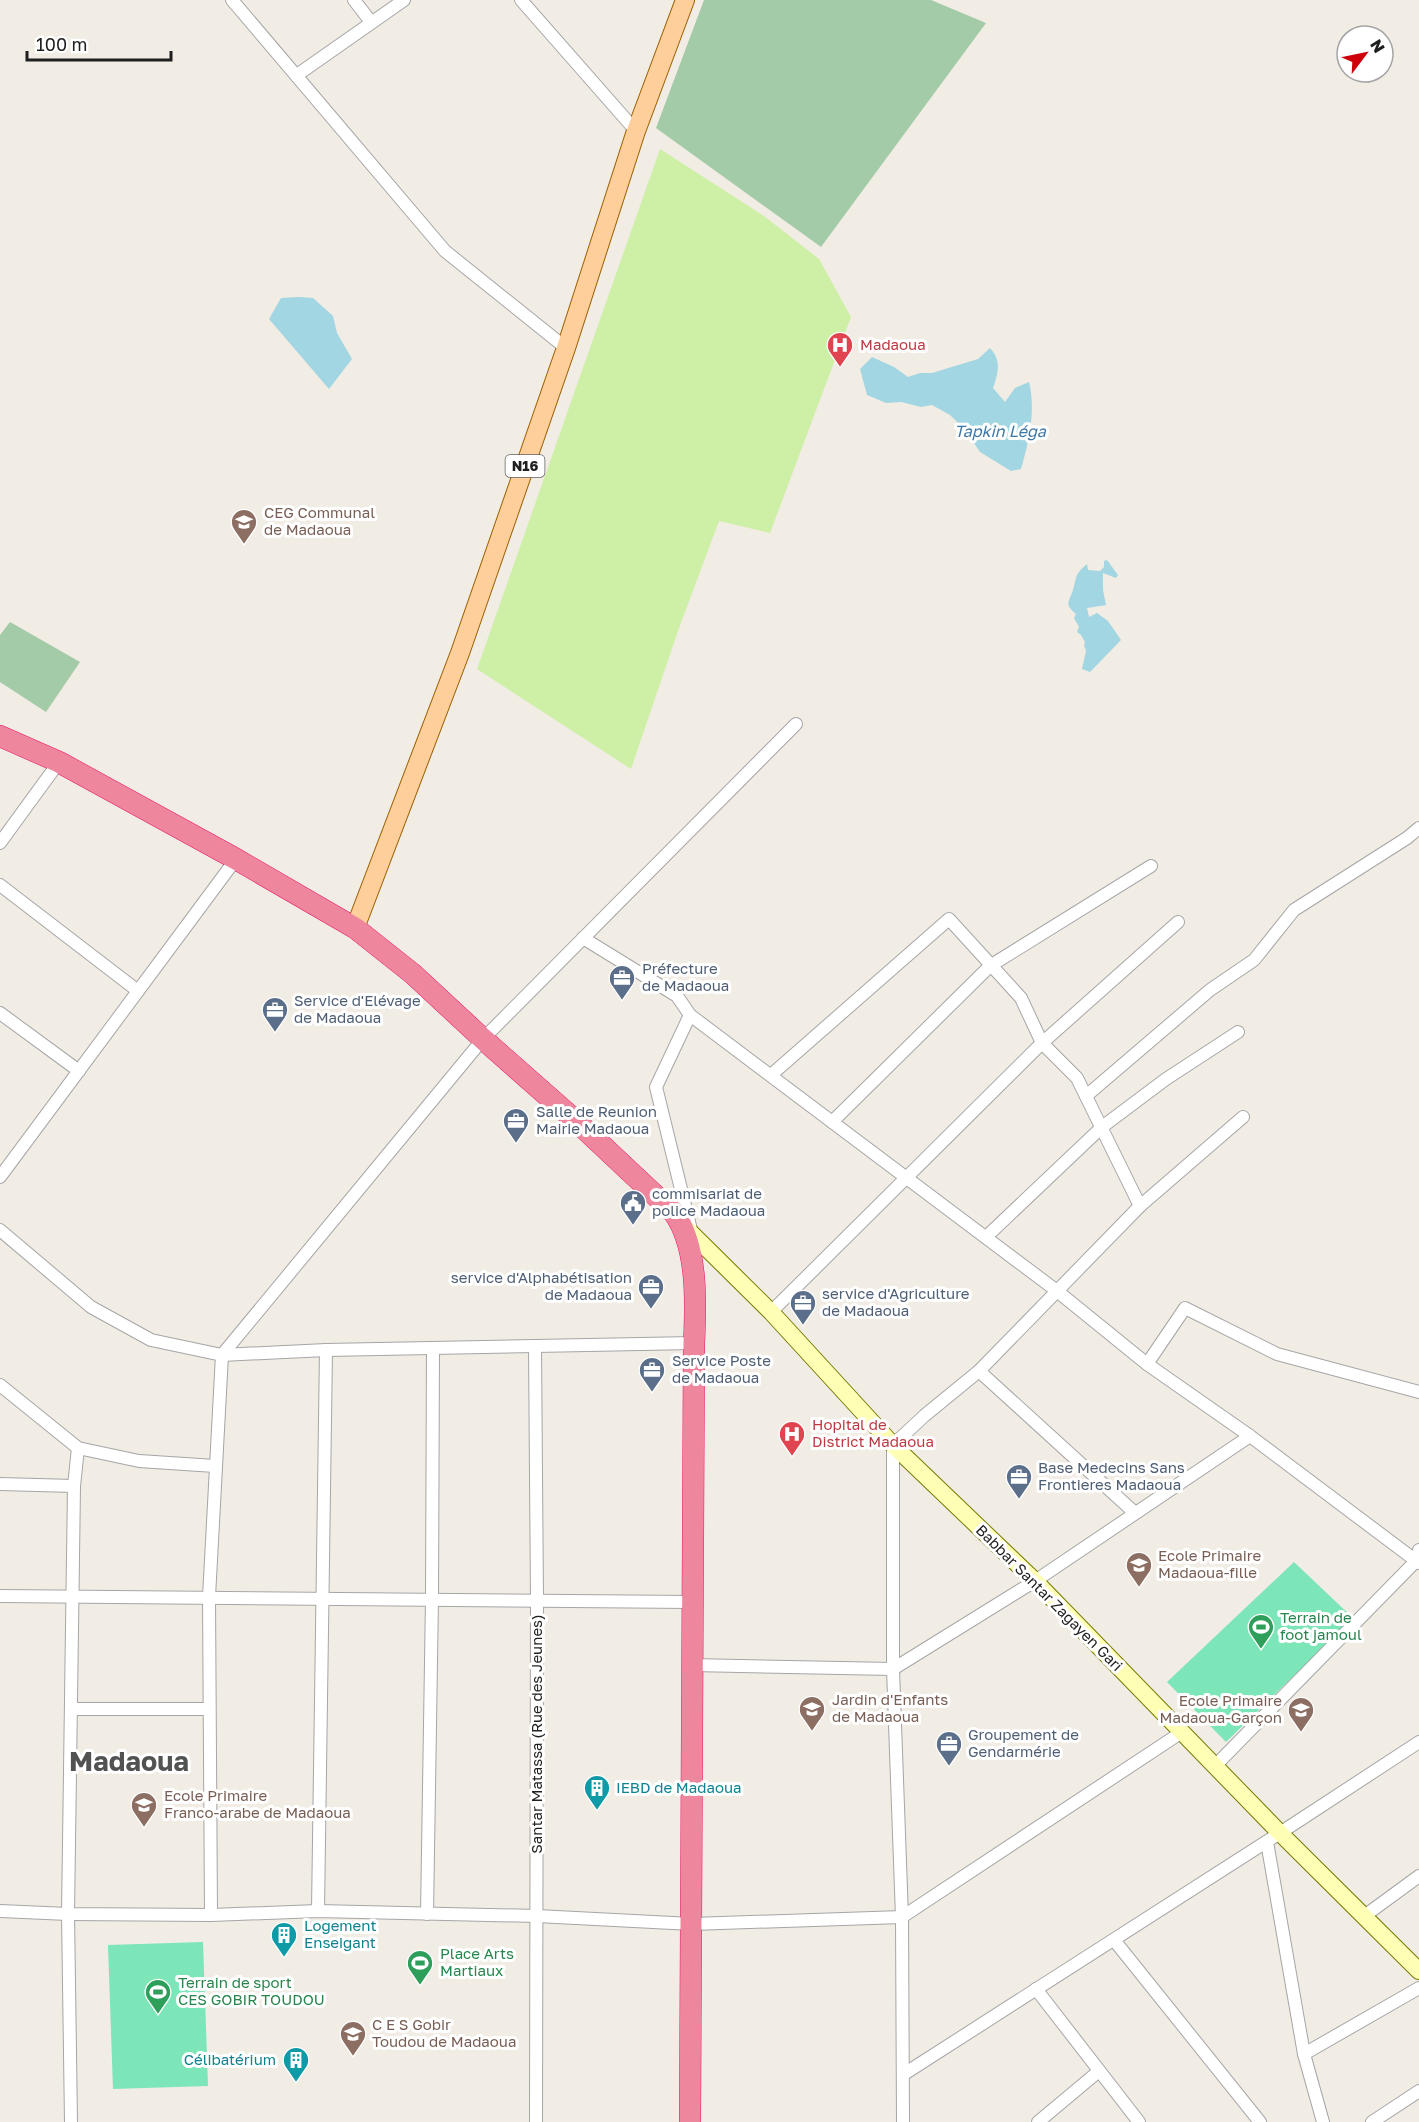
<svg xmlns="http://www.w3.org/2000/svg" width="1419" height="2122" viewBox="0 0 1419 2122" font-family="'Golos Text',sans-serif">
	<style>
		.grass { fill: #cdefa6 }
		.cemetery { fill: #a4cba8 }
		.pitch { fill: #7ce6b8 }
		.water { fill: #a1d6e2 }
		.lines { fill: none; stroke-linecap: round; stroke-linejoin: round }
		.street-casing { stroke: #a6a6a6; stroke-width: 14 }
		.secondary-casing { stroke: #747c00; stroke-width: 18 }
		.primary-casing { stroke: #9a6000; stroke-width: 20 }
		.highway-casing { stroke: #e91769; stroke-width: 22 }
		.street { stroke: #fff; stroke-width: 12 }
		.secondary { stroke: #fefeb5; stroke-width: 16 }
		.primary { stroke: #ffcf9b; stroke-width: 18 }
		.highway { stroke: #ee869e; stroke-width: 21 }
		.labels { text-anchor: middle; stroke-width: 6; stroke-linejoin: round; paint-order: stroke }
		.shield { fill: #fff; stroke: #626262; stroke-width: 1.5 }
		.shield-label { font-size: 14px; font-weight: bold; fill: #1f1f1f }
		.health-label { font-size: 15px; fill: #be3a42; stroke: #fff; text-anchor: start }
		.education-label { font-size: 15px; fill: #785e54; stroke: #fff; text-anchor: start }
		.service-label { font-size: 15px; fill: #4e5e75; stroke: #fff; text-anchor: start }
		.street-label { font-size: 15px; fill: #1f1f1f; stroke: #fff }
		.leisure-label { font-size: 15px; fill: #27864d; stroke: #fff; text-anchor: start }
		.culture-label { font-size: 15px; fill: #0d838f; stroke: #fff; text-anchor: start }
		.water-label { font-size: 16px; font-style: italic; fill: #3e77a6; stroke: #fff }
		.town-label { font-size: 27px; font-weight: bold; fill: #525252; stroke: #fff }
	</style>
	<rect width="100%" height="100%" fill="#f1ece4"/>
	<path class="grass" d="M660,149L764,216L819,259L851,317L770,533L719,521L679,628L631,769L477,669Z"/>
	<g class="cemetery">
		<path d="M704,0H931L986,23L821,247L656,128Z"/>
		<path d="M10,622L80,662L46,712L0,682V635Z"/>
	</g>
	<g class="pitch">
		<path d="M1294,1562L1353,1618L1226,1742L1167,1682Z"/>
		<path d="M203,1942L208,2086L113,2089L108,1945Z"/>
	</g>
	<g class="water">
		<path d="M299,297L313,298L333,316L337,333L352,359L329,389L269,319L281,298Z"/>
		<path d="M990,348C1002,361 998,373 993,388L1005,402L1015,388L1029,382C1036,411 1029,441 1021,469L1011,471L980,452L966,431L950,415L932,405L921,407L901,402L886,403L867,395L860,369L872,357L894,367L908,377L920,373H932L978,359Z"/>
		<path d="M1107,560L1118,575L1116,578L1103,573V590L1106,605L1087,608L1089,617L1097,613L1108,621L1121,640L1090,672L1082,669L1086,651L1084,645L1085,642L1081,635L1077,632L1079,627L1074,618L1076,614C1064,604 1069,602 1073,590C1077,576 1075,574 1087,564L1088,570L1100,571L1104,567V561Z"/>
	</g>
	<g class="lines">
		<g class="street-casing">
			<g id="street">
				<path d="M232,0L445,251L566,348"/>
				<path d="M354,0L371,22"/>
				<path d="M521,0L636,131"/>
				<path d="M297,75L404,0"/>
				<path d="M0,843L59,762"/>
				<path d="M0,885L138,991"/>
				<path d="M583,938L677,996L690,1015L1057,1291L1147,1364L1250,1436L1419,1563"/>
				<path d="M0,1013L79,1071"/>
				<path d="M690,1015L656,1087L691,1230"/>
				<path d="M771,1075L949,919L1021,998L1042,1043L1077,1078L1140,1206"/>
				<path d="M1086,1096L1210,990L1254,960L1294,910L1407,838L1419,828"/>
				<path d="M832,1122L990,966L1151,866"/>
				<path d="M0,1177L236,859"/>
				<path d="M0,1230L91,1307L151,1340L222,1355L326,1350L694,1343"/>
				<path d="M986,1237L1102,1127L1166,1079L1238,1032"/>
				<path d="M771,1312L1042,1043L1178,922"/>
				<path d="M535,1347L537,1600L536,2122"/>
				<path d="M1147,1364L1185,1308L1277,1354L1419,1392"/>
				<path d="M979,1371L1135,1513"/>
				<path d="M0,1385L78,1448L139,1461L215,1466"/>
				<path d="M0,1484L74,1486"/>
				<path d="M0,1596L692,1602"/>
				<path d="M692,1665L893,1669L1035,1581L1250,1436"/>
				<path d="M72,1709H209"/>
				<path d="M1215,1766L1416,1561L1419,1550"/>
				<path d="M1267,1842L1304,2054L1323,2122"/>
				<path d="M0,1911L68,1914L211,1915L318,1911L537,1916L692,1924L902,1917L1182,1732"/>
				<path d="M318,1911L326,1350"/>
				<path d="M427,1914L432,1599L433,1349"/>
				<path d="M211,1915L209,1597L222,1355L483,1039L796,724"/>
				<path d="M1363,1917L1419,1876"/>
				<path d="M1114,1940L1260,2122"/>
				<path d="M1036,1989L1139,2122"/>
				<path d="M1304,2054L1419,1988"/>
				<path d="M904,2074L1280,1833L1419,1742"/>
				<path d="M71,2122L68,1914L74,1486L78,1448"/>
				<path d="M903,2122L902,1917L893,1669V1445L924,1416L979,1371L1140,1206L1243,1117"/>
				<path d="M1038,2122L1099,2071"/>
				<path d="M1372,2122L1419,2091"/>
			</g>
		</g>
		<g class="secondary-casing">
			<path id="secondary" d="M682,1224L771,1312L893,1445L1035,1581L1280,1833L1419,1971"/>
		</g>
		<g class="primary-casing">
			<path id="primary" d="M355,928L460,653L566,348L636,131L685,0"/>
		</g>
		<g class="highway-casing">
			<path id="highway" d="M0,736L59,762L236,859L355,928L413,974L483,1039L576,1121L674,1213C698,1247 696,1303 694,1343L690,2122"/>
		</g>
		<use href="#street" class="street"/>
		<use href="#secondary" class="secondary"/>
		<use href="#primary" class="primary"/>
		<use href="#highway" class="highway"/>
	</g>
	<defs>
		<g id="hospital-pin" transform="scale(1.35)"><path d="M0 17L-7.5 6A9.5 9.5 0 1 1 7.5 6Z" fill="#e0444e" stroke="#fff"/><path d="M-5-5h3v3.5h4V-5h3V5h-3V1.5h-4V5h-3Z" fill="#fff"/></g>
		<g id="school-pin" transform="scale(1.35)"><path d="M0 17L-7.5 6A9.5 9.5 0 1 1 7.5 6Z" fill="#8d6e63" stroke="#fff"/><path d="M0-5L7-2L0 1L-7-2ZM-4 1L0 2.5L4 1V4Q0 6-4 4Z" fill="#fff"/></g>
		<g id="office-pin" transform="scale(1.35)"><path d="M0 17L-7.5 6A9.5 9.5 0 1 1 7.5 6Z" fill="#5c6f8a" stroke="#fff"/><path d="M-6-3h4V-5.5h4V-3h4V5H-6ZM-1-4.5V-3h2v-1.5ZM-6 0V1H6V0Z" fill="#fff"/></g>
		<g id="civic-pin" transform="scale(1.35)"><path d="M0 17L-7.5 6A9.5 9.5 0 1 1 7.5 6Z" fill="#5c6f8a" stroke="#fff"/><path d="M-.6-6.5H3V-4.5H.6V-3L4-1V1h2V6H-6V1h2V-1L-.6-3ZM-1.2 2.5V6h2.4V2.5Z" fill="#fff"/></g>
		<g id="stadium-pin" transform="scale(1.35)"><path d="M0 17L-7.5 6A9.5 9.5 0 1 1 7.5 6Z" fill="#2e9e5b" stroke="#fff"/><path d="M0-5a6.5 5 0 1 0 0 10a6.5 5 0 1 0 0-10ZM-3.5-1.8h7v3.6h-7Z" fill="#fff"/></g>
		<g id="building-pin" transform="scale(1.35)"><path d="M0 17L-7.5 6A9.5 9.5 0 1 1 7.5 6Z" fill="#0f9aa8" stroke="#fff"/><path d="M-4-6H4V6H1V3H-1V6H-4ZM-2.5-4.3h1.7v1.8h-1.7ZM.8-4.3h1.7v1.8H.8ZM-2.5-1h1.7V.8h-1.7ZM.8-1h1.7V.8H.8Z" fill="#fff"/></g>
	</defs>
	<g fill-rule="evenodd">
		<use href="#hospital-pin" x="840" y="345"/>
		<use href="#school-pin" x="244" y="522"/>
		<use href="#office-pin" x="622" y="978"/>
		<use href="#office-pin" x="275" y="1010"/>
		<use href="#office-pin" x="516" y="1121"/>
		<use href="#civic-pin" x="633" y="1203"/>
		<use href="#office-pin" x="651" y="1287"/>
		<use href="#office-pin" x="803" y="1303"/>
		<use href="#office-pin" x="652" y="1370"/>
		<use href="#hospital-pin" x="792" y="1434"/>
		<use href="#office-pin" x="1019" y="1477"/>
		<use href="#school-pin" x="1139" y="1565"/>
		<use href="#stadium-pin" x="1261" y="1627"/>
		<use href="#school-pin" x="812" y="1709"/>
		<use href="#school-pin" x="1301" y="1710"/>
		<use href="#office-pin" x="949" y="1744"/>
		<use href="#building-pin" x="597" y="1788"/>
		<use href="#school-pin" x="144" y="1805"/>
		<use href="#building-pin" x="284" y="1935"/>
		<use href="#stadium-pin" x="420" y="1963"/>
		<use href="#stadium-pin" x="158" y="1992"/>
		<use href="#school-pin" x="353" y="2034"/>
		<use href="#building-pin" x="296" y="2060"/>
	</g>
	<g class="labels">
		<rect class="shield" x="505.5" y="455" width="39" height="22" rx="4.5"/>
		<g class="shield-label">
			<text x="525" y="471">N16</text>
		</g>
		<g class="health-label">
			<text x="860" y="350">Madaoua</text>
			<text x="812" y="1430">Hopital de<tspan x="812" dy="17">District Madaoua</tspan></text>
		</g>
		<g class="education-label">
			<text x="264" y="518">CEG Communal<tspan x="264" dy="17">de Madaoua</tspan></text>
			<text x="1158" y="1561">Ecole Primaire<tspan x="1158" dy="17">Madaoua-fille</tspan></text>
			<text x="832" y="1705">Jardin d'Enfants<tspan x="832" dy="17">de Madaoua</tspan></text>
			<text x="1282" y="1706" text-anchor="end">Ecole Primaire<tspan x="1282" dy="17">Madaoua-Garçon</tspan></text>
			<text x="164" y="1801">Ecole Primaire<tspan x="164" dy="17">Franco-arabe de Madaoua</tspan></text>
			<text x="372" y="2030">C E S Gobir<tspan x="372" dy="17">Toudou de Madaoua</tspan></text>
		</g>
		<g class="service-label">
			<text x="642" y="974">Préfecture<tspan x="642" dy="17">de Madaoua</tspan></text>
			<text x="294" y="1006">Service d'Elévage<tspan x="294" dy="17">de Madaoua</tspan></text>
			<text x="536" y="1117">Salle de Reunion<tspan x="536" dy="17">Mairie Madaoua</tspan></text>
			<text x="652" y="1199">commisariat de<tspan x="652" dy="17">police Madaoua</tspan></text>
			<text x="632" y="1283" text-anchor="end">service d'Alphabétisation<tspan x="632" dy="17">de Madaoua</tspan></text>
			<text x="822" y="1299">service d'Agriculture<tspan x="822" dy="17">de Madaoua</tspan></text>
			<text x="672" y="1366">Service Poste<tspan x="672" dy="17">de Madaoua</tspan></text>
			<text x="1038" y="1473">Base Medecins Sans<tspan x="1038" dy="17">Frontieres Madaoua</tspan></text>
			<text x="968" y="1740">Groupement de<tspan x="968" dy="17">Gendarmérie</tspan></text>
		</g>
		<g class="street-label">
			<text transform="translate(1049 1598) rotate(45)" y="5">Babbar Santar Zagayen Gari</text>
			<text transform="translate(537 1734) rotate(-90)" y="5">Santar Matassa (Rue des Jeunes)</text>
		</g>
		<g class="leisure-label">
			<text x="1280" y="1623">Terrain de<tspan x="1280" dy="17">foot jamoul</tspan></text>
			<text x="440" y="1959">Place Arts<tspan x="440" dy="17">Martiaux</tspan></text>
			<text x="178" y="1988">Terrain de sport<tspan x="178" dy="17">CES GOBIR TOUDOU</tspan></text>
		</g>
		<g class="culture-label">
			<text x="616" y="1793">IEBD de Madaoua</text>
			<text x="304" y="1931">Logement<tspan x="304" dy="17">Enseigant</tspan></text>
			<text x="276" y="2065" text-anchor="end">Célibatérium</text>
		</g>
		<g class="water-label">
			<text x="1000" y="437">Tapkin Léga</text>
		</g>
		<g class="town-label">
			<text x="129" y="1771">Madaoua</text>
		</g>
	</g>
	<g transform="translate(1365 54) rotate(58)"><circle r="28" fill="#ffffff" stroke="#a5a5a5" stroke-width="1.5"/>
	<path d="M0-4.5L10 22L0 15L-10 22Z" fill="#ce000a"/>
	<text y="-9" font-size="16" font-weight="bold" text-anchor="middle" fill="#1f1f1f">N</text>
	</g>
	<path d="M27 51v9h144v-9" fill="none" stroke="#1f1f1f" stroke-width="3"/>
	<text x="36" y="51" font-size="18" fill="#1f1f1f" stroke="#ffffff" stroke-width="4.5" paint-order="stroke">100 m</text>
</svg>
